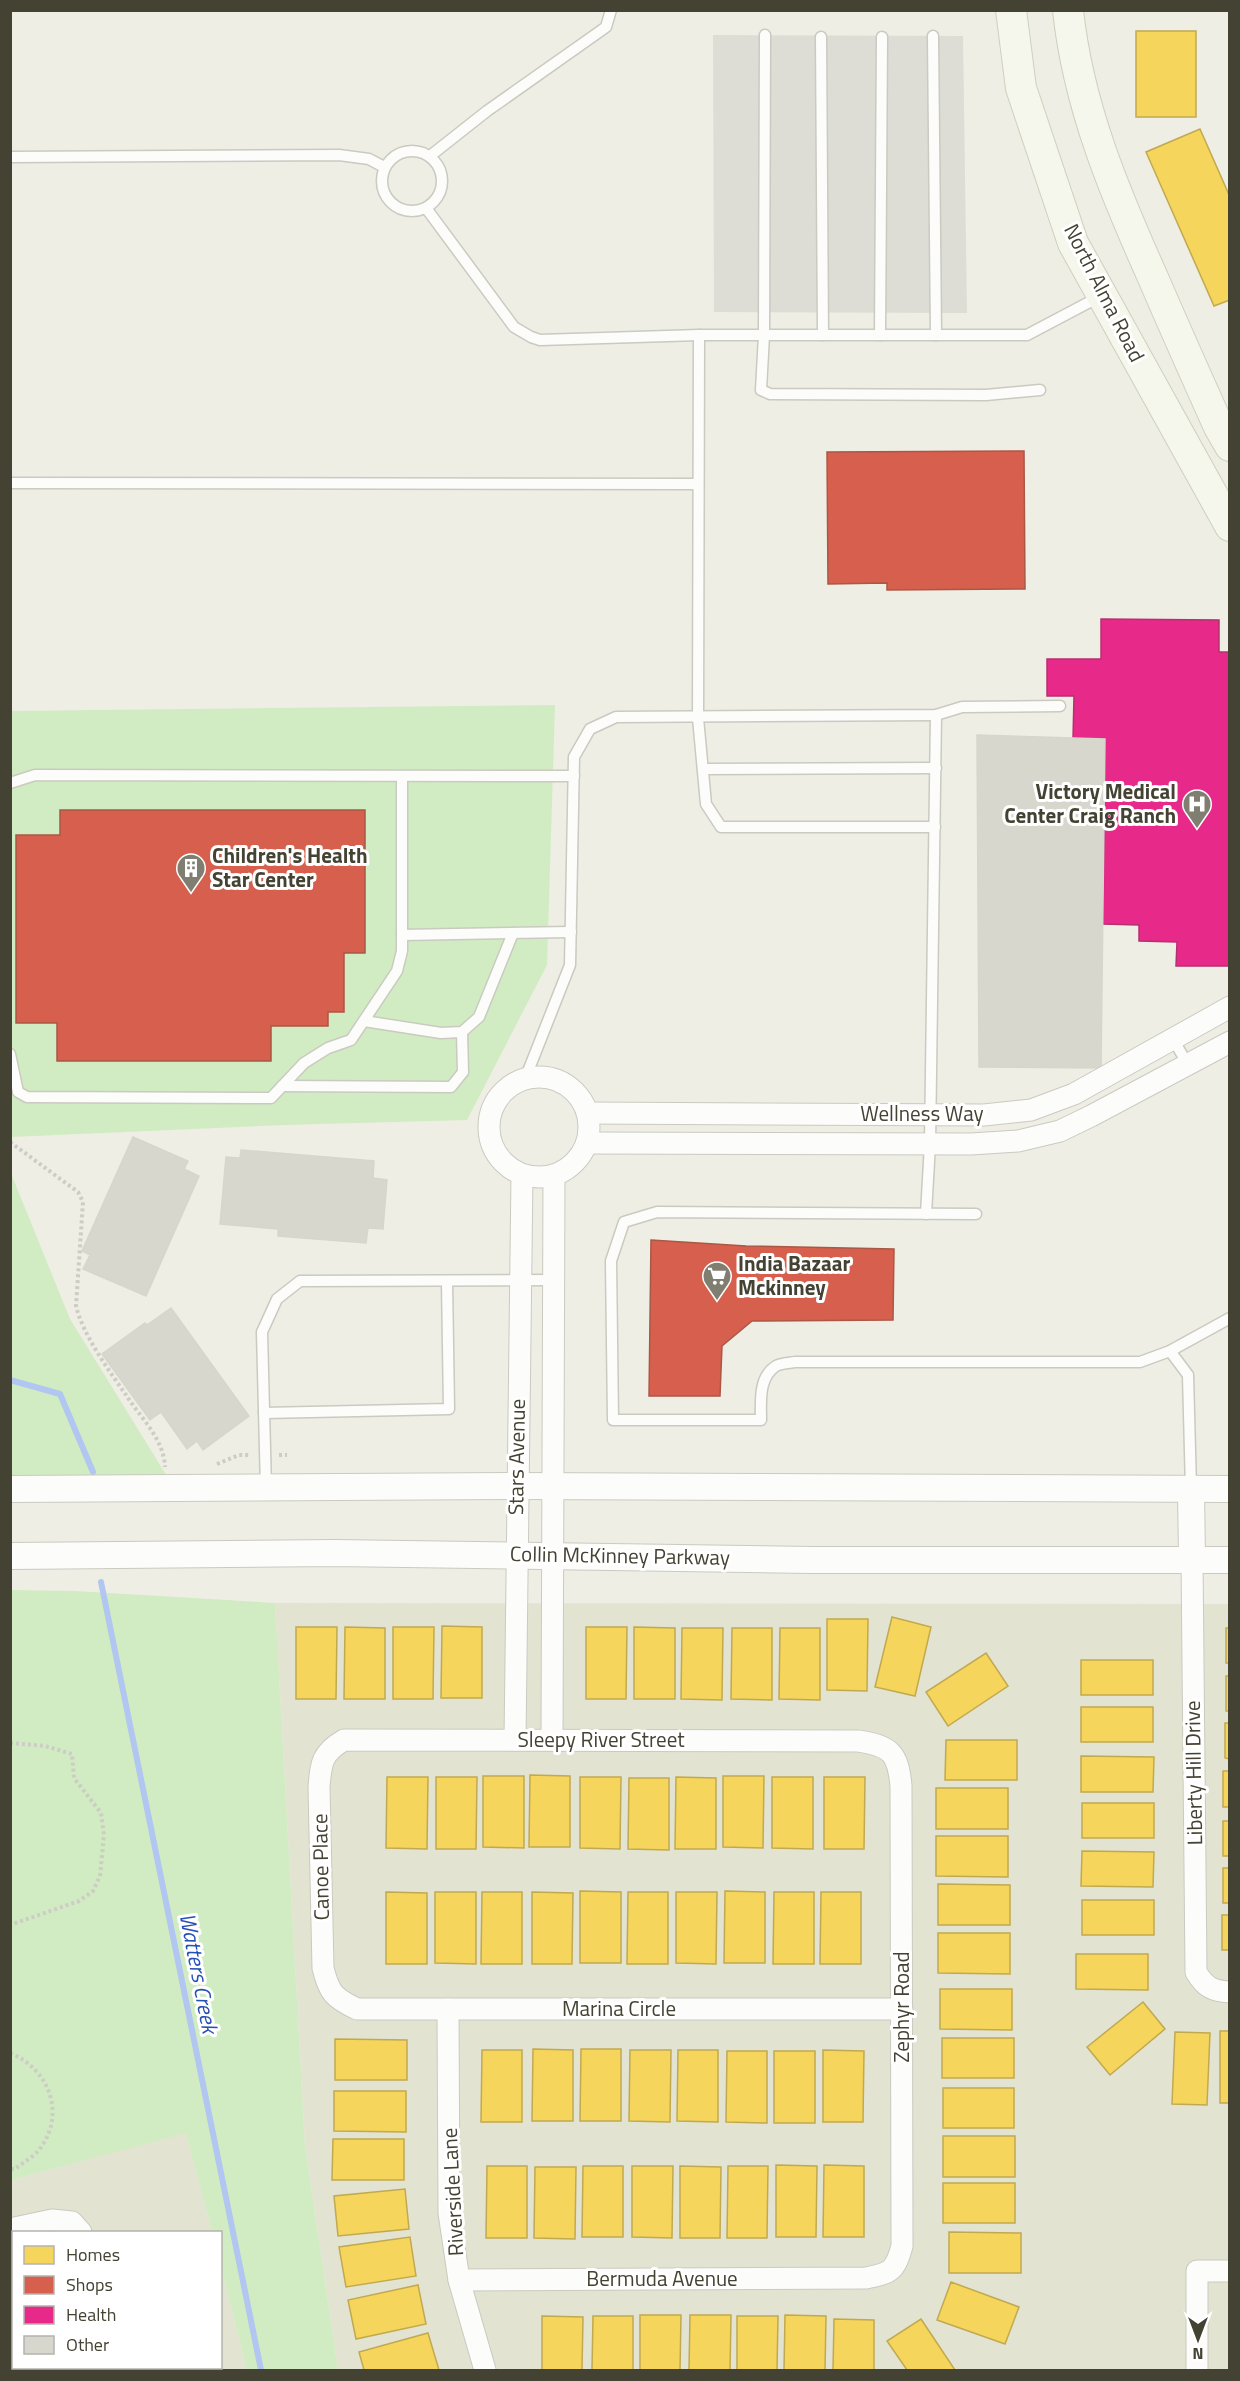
<svg xmlns="http://www.w3.org/2000/svg" width="1240" height="2381" viewBox="0 0 1240 2381" font-family="'Titillium Web',sans-serif">
	<style>
		.residential { fill: #e3e3d2 }
		.green { fill: #d1ecc2 }
		.parking { fill: #ddddd6 }
		.homes { fill: #f6d55c; stroke: #c1a94f; stroke-width: 1.5 }
		.shops { fill: #d6604d; stroke: #aa5745; stroke-width: 1.5 }
		.health { fill: #e7298a; stroke: #b63070; stroke-width: 1.5 }
		.lines { fill: none; stroke-linecap: round; stroke-linejoin: round }
		.stream { stroke: #b1c6f0; stroke-width: 6 }
		.building { fill: #d7d7ce; stroke: #d6d6cb; stroke-width: 1.5 }
		.service-casing { stroke: #cacac1; stroke-width: 13 }
		.minor-casing { stroke: #cacac1; stroke-width: 23 }
		.tertiary-casing { stroke: #cacac1; stroke-width: 28 }
		.secondary-casing { stroke: #cfcfbd; stroke-width: 32 }
		.path { stroke: #cdccc5; stroke-width: 4; stroke-dasharray: 3 3; stroke-linecap: butt }
		.service { stroke: #fcfcfb; stroke-width: 10 }
		.minor { stroke: #fcfcfb; stroke-width: 21 }
		.tertiary { stroke: #fcfcfb; stroke-width: 26 }
		.secondary { stroke: #f5f6ec; stroke-width: 30 }
		.labels { text-anchor: middle; stroke-width: 6; stroke-linejoin: round; paint-order: stroke }
		.street-label { font-size: 21px; fill: #444232; stroke: #fff }
		.poi-label { font-size: 21px; font-weight: bold; fill: #444232; stroke: #fff; text-anchor: start }
		.water-label { font-size: 22px; font-style: italic; fill: #2450b6; stroke: #fff }
	</style>
	<rect width="100%" height="100%" fill="#eeeee5"/>
	<g class="residential">
		<path d="M275,1603L1229,1604V2370H338L305,2146Z"/>
		<path d="M186,2132L212,2232H14V2368H220L221,2267L247,2370H11V2180Z"/>
	</g>
	<g class="green">
		<path d="M555,705L547,965L467,1120L284,1125L11,1137L10,711Z"/>
		<path d="M10,1171L70,1319L168,1478H11Z"/>
		<path d="M11,1590L75,1591L275,1603L305,2146L338,2370H247L221,2267L220,2232H212L186,2133L11,2180Z"/>
	</g>
	<path class="parking" d="M713,35L963,36L967,313L714,312Z"/>
	<g class="homes">
		<rect x="1136" y="31" width="60" height="86"/>
		<path d="M1200,129L1230,197V300L1214,306L1146,152Z"/>
		<path d="M892,1617L931,1627L915,1696L875,1687Z"/>
		<path d="M827,1619H868L867,1691L827,1690Z"/>
		<path d="M442,1626L482,1627V1698H441Z"/>
		<path d="M296,1627H337L336,1699H296Z"/>
		<path d="M345,1627L385,1628V1699H344Z"/>
		<path d="M393,1627H434L433,1699H393Z"/>
		<path d="M586,1627H627L626,1699H586Z"/>
		<path d="M634,1627L675,1628V1699H634Z"/>
		<path d="M682,1628H723L722,1700L681,1699Z"/>
		<path d="M732,1628H772V1700L731,1699Z"/>
		<path d="M780,1628H820V1700L779,1699Z"/>
		<rect x="1226" y="1628" width="4" height="35"/>
		<path d="M986,1653L1008,1686L948,1726L926,1692Z"/>
		<rect x="1081" y="1660" width="72" height="35"/>
		<rect x="1226" y="1676" width="4" height="35"/>
		<rect x="1081" y="1707" width="72" height="35"/>
		<path d="M1225,1723H1230V1759L1225,1758Z"/>
		<path d="M946,1740H1017V1780H945Z"/>
		<path d="M1081,1756L1154,1757L1153,1792H1081Z"/>
		<rect x="1223" y="1771" width="7" height="36"/>
		<path d="M530,1775L570,1776V1847H529Z"/>
		<path d="M483,1776H524V1848L483,1847Z"/>
		<path d="M723,1776H764L763,1848L723,1847Z"/>
		<path d="M387,1777H428L427,1849L386,1848Z"/>
		<path d="M436,1777H477L476,1849H436Z"/>
		<path d="M580,1777H621L620,1849L580,1848Z"/>
		<path d="M676,1777L716,1778V1849H675Z"/>
		<path d="M772,1777H813V1849L772,1848Z"/>
		<path d="M824,1777H865L864,1849H824Z"/>
		<path d="M629,1778H669V1850L628,1849Z"/>
		<rect x="936" y="1788" width="72" height="41"/>
		<rect x="1082" y="1803" width="72" height="35"/>
		<rect x="1223" y="1821" width="7" height="35"/>
		<path d="M936,1836H1008V1877L936,1876Z"/>
		<path d="M1082,1851L1154,1852L1153,1887L1081,1886Z"/>
		<rect x="1223" y="1868" width="7" height="35"/>
		<path d="M938,1884L1010,1885V1925H938Z"/>
		<path d="M580,1891L621,1892V1963H580Z"/>
		<path d="M725,1891L765,1892V1963H724Z"/>
		<path d="M386,1892L427,1893V1964H386Z"/>
		<path d="M435,1892H476V1964L435,1963Z"/>
		<path d="M482,1892H522V1964H481Z"/>
		<path d="M532,1892L573,1893L572,1964H532Z"/>
		<path d="M628,1892H668V1964H627Z"/>
		<path d="M676,1892H717L716,1964L676,1963Z"/>
		<path d="M774,1892H814V1964H773Z"/>
		<path d="M821,1892H861V1964H820Z"/>
		<rect x="1082" y="1900" width="72" height="35"/>
		<rect x="1222" y="1915" width="8" height="35"/>
		<path d="M938,1933H1010V1974L938,1973Z"/>
		<path d="M1076,1954H1148V1990L1076,1989Z"/>
		<path d="M940,1989H1012V2030L940,2029Z"/>
		<path d="M1143,2002L1165,2029L1110,2075L1087,2047Z"/>
		<rect x="1220" y="2031" width="10" height="72"/>
		<path d="M1175,2032L1210,2033L1207,2105L1172,2104Z"/>
		<rect x="942" y="2038" width="72" height="40"/>
		<path d="M335,2039L407,2040V2080H335Z"/>
		<path d="M533,2049L573,2050V2121H532Z"/>
		<path d="M581,2049H621V2121H580Z"/>
		<path d="M482,2050H522V2122H481Z"/>
		<path d="M630,2050H671L670,2122L629,2121Z"/>
		<path d="M678,2050H718V2122L677,2121Z"/>
		<path d="M823,2050L864,2051L863,2122H823Z"/>
		<path d="M727,2051H767V2123L726,2122Z"/>
		<rect x="774" y="2051" width="41" height="72"/>
		<rect x="943" y="2088" width="71" height="40"/>
		<path d="M334,2091H406V2132L334,2131Z"/>
		<rect x="943" y="2136" width="72" height="41"/>
		<path d="M333,2139H404V2180H332Z"/>
		<path d="M776,2165L817,2166L816,2237H776Z"/>
		<path d="M824,2165L864,2166V2237H823Z"/>
		<path d="M487,2166H527V2238H486Z"/>
		<path d="M583,2166H623V2237H582Z"/>
		<path d="M632,2166H673L672,2238L632,2237Z"/>
		<path d="M680,2166L721,2167L720,2238H680Z"/>
		<path d="M728,2166H768L767,2238H727Z"/>
		<path d="M535,2167H576L575,2239L534,2238Z"/>
		<rect x="943" y="2183" width="72" height="40"/>
		<path d="M405,2189L409,2229L338,2236L334,2196Z"/>
		<path d="M949,2232L1021,2233V2273H949Z"/>
		<path d="M410,2237L416,2276L346,2287L339,2247Z"/>
		<path d="M14,2278V2310L10,2311V2279Z"/>
		<path d="M951,2282L1019,2307L1005,2344L937,2320Z"/>
		<path d="M418,2285L426,2324L356,2339L348,2300Z"/>
		<path d="M640,2315H681L680,2370H640Z"/>
		<path d="M690,2315H731L730,2370H689Z"/>
		<path d="M785,2315L826,2316L825,2370H784Z"/>
		<path d="M542,2316L583,2317L582,2370H542Z"/>
		<path d="M593,2316H633V2370H592Z"/>
		<path d="M737,2316H778L777,2370H737Z"/>
		<path d="M14,2318V2351H10V2319Z"/>
		<path d="M834,2319L874,2320V2370H833Z"/>
		<path d="M921,2319L955,2370H907L887,2341Z"/>
		<path d="M428,2333L439,2370H364L359,2352Z"/>
		<path d="M10,2358H14V2368H80L81,2370H10Z"/>
	</g>
	<g class="shops">
		<path d="M1024,451L1025,589L887,590V583L828,584L827,452Z"/>
		<path d="M60,810H365V953H344V1012H328V1026H271V1061H57V1023H16V835H60Z"/>
		<path d="M651,1240L746,1246L894,1249L893,1320L752,1321L722,1346L720,1396H649Z"/>
	</g>
	<path class="health" d="M1101,619L1219,620V652H1230V966H1176L1177,942L1139,941V925L1103,924L1105,739H1073L1074,696H1047V659H1101Z"/>
	<g class="lines">
		<g class="stream">
			<path d="M10,1380L60,1394L93,1472"/>
			<path d="M101,1582L261,2370"/>
		</g>
	</g>
	<g class="building">
		<path d="M977,735L1105,739L1101,1068L979,1067Z"/>
		<path d="M133,1137L188,1161L184,1169L199,1176L146,1296L83,1269L90,1255L82,1251Z"/>
		<path d="M241,1150L374,1161L373,1178L387,1180L383,1229L368,1228L366,1243L278,1236V1229L220,1224L226,1157L240,1158Z"/>
		<path d="M171,1308L249,1416L203,1450L197,1441L187,1449L161,1412L150,1420L102,1354L145,1323L147,1325Z"/>
	</g>
	<g class="lines">
		<g class="service-casing">
			<g id="service">
				<path d="M765,35L764,335L761,390L770,394L986,395L1040,390"/>
				<path d="M933,36L936,335"/>
				<path d="M821,37L823,335"/>
				<circle cx="412" cy="181" r="30"/>
				<path d="M430,156L487,111L599,32L606,27L611,10"/>
				<path d="M10,157L339,155L369,159L384,167"/>
				<path d="M426,208L514,327L531,337L540,340L699,335H1027L1099,297"/>
				<path d="M699,335L698,718L706,804L721,827H935"/>
				<path d="M880,335L882,37"/>
				<path d="M10,483L698,484"/>
				<path d="M704,769L936,768"/>
				<path d="M402,776V935"/>
				<path d="M10,783L35,775L574,776"/>
				<path d="M364,1021L441,1033L462,1032L479,1017L513,933"/>
				<path d="M1173,1039L1188,1065"/>
				<path d="M10,1054L18,1092L27,1097L271,1098L304,1063L328,1048L351,1040L397,971L402,951V935L571,932"/>
				<path d="M525,1079L570,965L574,757L590,729L616,717L936,715L962,707L1060,706"/>
				<path d="M282,1086L451,1087L463,1072L462,1032"/>
				<path d="M926,1214L930,1144L936,715"/>
				<path d="M976,1214L657,1212L624,1222L611,1261L613,1420H761C761,1403 758,1377 776,1366C781,1363 790,1363 795,1362H1140L1170,1351L1230,1318"/>
				<path d="M1170,1351L1188,1375L1191,1489"/>
				<path d="M264,1413L449,1409L447,1282"/>
				<path d="M266,1488L262,1332L277,1299L300,1281L554,1280"/>
			</g>
		</g>
		<g class="minor-casing">
			<g id="minor">
				<circle cx="539" cy="1127" r="50"/>
				<path d="M588,1113L984,1115L1031,1110L1074,1094L1230,1007"/>
				<path d="M587,1143L971,1144L1018,1141L1060,1131L1091,1116L1230,1042"/>
				<path d="M1192,1559L1196,1972C1205,1987 1212,1991 1230,1992"/>
				<path d="M515,1740L522,1175"/>
				<path d="M552,1740L554,1176"/>
				<path d="M448,2009L449,2213L459,2280L485,2370"/>
				<path d="M10,2229L52,2220L72,2222L81,2232"/>
				<path d="M459,2280L866,2278C890,2273 895,2272 902,2246L901,1786C898,1753 891,1746 858,1741L344,1740C322,1753 321,1762 319,1787L323,1968C329,1993 334,1998 357,2009H902"/>
				<path d="M118,2368L119,2370"/>
				<path d="M1197,2370V2271H1230"/>
			</g>
		</g>
		<g class="tertiary-casing">
			<g id="tertiary">
				<path d="M10,1489L517,1486L1230,1489"/>
				<path d="M1191,1489L1192,1559"/>
				<path d="M10,1556L335,1553L813,1560H1230"/>
			</g>
		</g>
		<g class="secondary-casing">
			<g id="secondary">
				<path d="M1011,10L1021,88L1073,243L1230,526"/>
				<path d="M1068,10C1078,106 1115,193 1154,280C1175,329 1197,378 1219,427L1230,446"/>
			</g>
		</g>
		<g class="path">
			<path d="M10,1142L78,1192L83,1202L76,1306C83,1335 108,1369 126,1395C140,1417 164,1439 165,1467"/>
			<path d="M279,1455H287"/>
			<path d="M217,1464L239,1455H250"/>
			<path d="M10,1743L45,1746L72,1754L74,1778L101,1813L104,1835L100,1876L93,1891L79,1901L10,1925"/>
			<path d="M10,2053C50,2069 67,2116 38,2151C32,2158 22,2163 15,2169H10"/>
		</g>
		<use href="#service" class="service"/>
		<use href="#minor" class="minor"/>
		<use href="#tertiary" class="tertiary"/>
		<use href="#secondary" class="secondary"/>
	</g>
	<defs>
		<g id="hospital-pin" transform="scale(1.5)"><path d="M0 17L-7.5 6A9.5 9.5 0 1 1 7.5 6Z" fill="#807e71" stroke="#fff"/><path d="M-5-5h3v3.5h4V-5h3V5h-3V1.5h-4V5h-3Z" fill="#fff"/></g>
		<g id="building-pin" transform="scale(1.5)"><path d="M0 17L-7.5 6A9.5 9.5 0 1 1 7.5 6Z" fill="#807e71" stroke="#fff"/><path d="M-4-6H4V6H1V3H-1V6H-4ZM-2.5-4.3h1.7v1.8h-1.7ZM.8-4.3h1.7v1.8H.8ZM-2.5-1h1.7V.8h-1.7ZM.8-1h1.7V.8H.8Z" fill="#fff"/></g>
		<g id="supermarket-pin" transform="scale(1.5)"><path d="M0 17L-7.5 6A9.5 9.5 0 1 1 7.5 6Z" fill="#807e71" stroke="#fff"/><path d="M-6-5.5h2.5l.6 2H6L4.5 2H-2.5L-4.4-4H-6ZM-1.5 3.2a1.3 1.3 0 1 0 .1 0ZM3 3.2a1.3 1.3 0 1 0 .1 0Z" fill="#fff"/></g>
	</defs>
	<g fill-rule="evenodd">
		<use href="#hospital-pin" x="1197" y="804"/>
		<use href="#building-pin" x="191" y="868"/>
		<use href="#supermarket-pin" x="717" y="1276"/>
	</g>
	<g class="labels">
		<g class="street-label">
			<text transform="translate(1104 293) rotate(63)" y="7">North Alma Road</text>
			<text x="922" y="1121">Wellness Way</text>
			<text transform="translate(517 1457) rotate(-89)" y="7">Stars Avenue</text>
			<text transform="translate(620 1556) rotate(1)" y="7">Collin McKinney Parkway</text>
			<text x="601" y="1747">Sleepy River Street</text>
			<text transform="translate(1194 1773) rotate(-91)" y="7">Liberty Hill Drive</text>
			<text transform="translate(321 1867) rotate(-91)" y="7">Canoe Place</text>
			<text transform="translate(902 2007) rotate(-90)" y="7">Zephyr Road</text>
			<text x="619" y="2016">Marina Circle</text>
			<text transform="translate(453 2192) rotate(-93)" y="7">Riverside Lane</text>
			<text x="662" y="2286">Bermuda Avenue</text>
		</g>
		<g class="poi-label">
			<text x="1176" y="799" text-anchor="end">Victory Medical<tspan x="1176" dy="24">Center Craig Ranch</tspan></text>
			<text x="212" y="863">Children's Health<tspan x="212" dy="24">Star Center</tspan></text>
			<text x="738" y="1271">India Bazaar<tspan x="738" dy="24">Mckinney</tspan></text>
		</g>
		<g class="water-label">
			<text transform="translate(199 1973) rotate(79)" y="8">Watters Creek</text>
		</g>
	</g>
	<rect width="1240" height="2381" fill="none" stroke="#444232" stroke-width="24"/>
	<rect x="12" y="2231" width="210" height="138" fill="#ffffff" stroke="#b4b3ad" stroke-width="1.5"/>
	<rect x="24" y="2246" width="30" height="18" fill="#f6d55c" stroke="#b4b3ad" stroke-width="1.5"/>
	<text x="66" y="2261" font-size="18" fill="#444232">Homes</text>
	<rect x="24" y="2276" width="30" height="18" fill="#d6604d" stroke="#b4b3ad" stroke-width="1.5"/>
	<text x="66" y="2291" font-size="18" fill="#444232">Shops</text>
	<rect x="24" y="2306" width="30" height="18" fill="#e7298a" stroke="#b4b3ad" stroke-width="1.5"/>
	<text x="66" y="2321" font-size="18" fill="#444232">Health</text>
	<rect x="24" y="2336" width="30" height="18" fill="#d7d7ce" stroke="#b4b3ad" stroke-width="1.5"/>
	<text x="66" y="2351" font-size="18" fill="#444232">Other</text>
	<g transform="translate(1198 2339) rotate(180)" stroke="#ffffff" stroke-width="4.5" paint-order="stroke">
	<path d="M0-4.5L10 22L0 15L-10 22Z" fill="#444232"/>
	<text y="-9" font-size="16" font-weight="bold" text-anchor="middle" fill="#444232">N</text>
	</g>
</svg>
